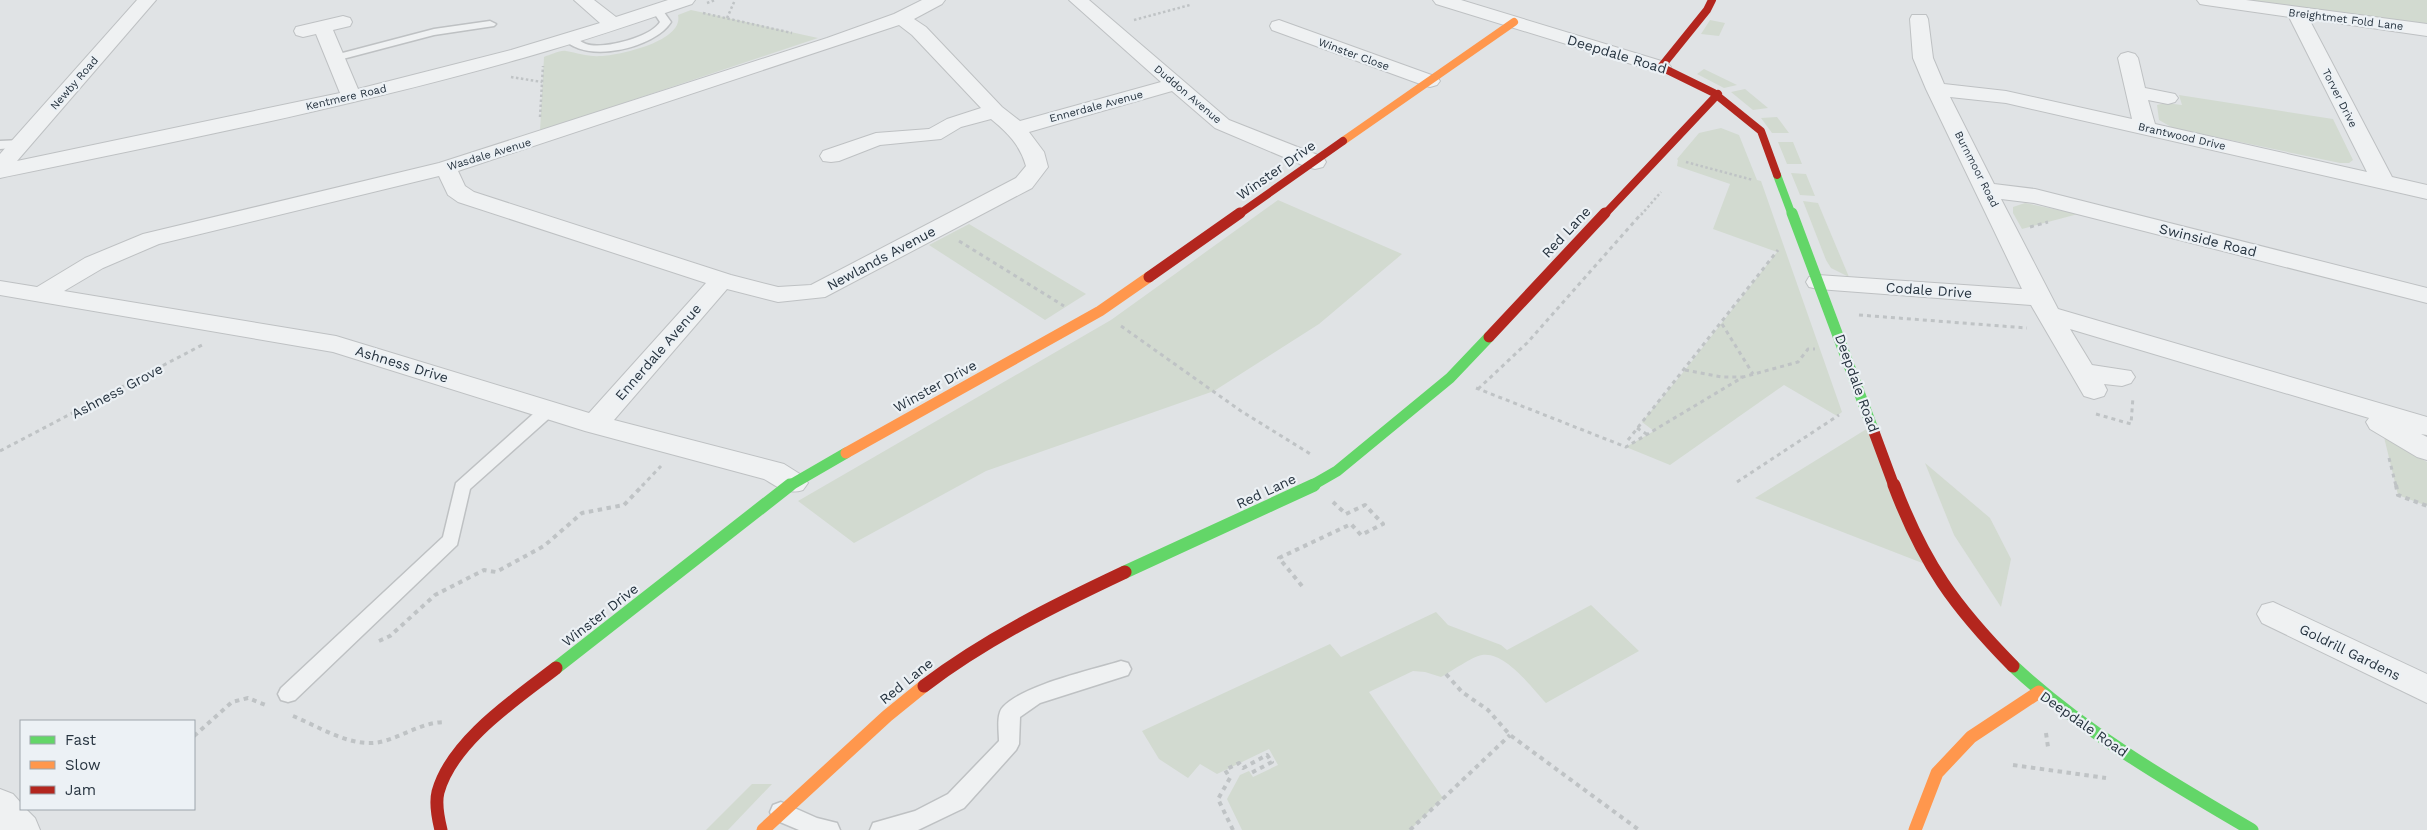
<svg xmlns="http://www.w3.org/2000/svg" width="2427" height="830" viewBox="0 0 2427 830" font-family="'Work Sans',sans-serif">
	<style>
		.green { fill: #d2dad0 }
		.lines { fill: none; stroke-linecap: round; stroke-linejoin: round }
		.lane-casing { stroke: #bec1c3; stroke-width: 3 }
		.street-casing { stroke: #bec1c3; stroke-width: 2 }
		.path-far2 { stroke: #bfc3c5; stroke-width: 2.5; stroke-dasharray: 2.5 2.5; stroke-linecap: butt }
		.path-far1 { stroke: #bfc3c5; stroke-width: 3; stroke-dasharray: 4 4; stroke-linecap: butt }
		.path { stroke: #bfc3c5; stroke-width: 4; stroke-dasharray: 4.5 4.5; stroke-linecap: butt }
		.lane { fill: #eff1f2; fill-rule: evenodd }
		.street { fill: #eff1f2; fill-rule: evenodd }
		.fast-far2 { stroke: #63d668; stroke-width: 8 }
		.fast-far1 { stroke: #63d668; stroke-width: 11 }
		.fast { stroke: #63d668; stroke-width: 13 }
		.slow-far2 { stroke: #ff974d; stroke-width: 8 }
		.slow-far1 { stroke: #ff974d; stroke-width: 11 }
		.slow { stroke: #ff974d; stroke-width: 13 }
		.jam-far2 { stroke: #b3261e; stroke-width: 8 }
		.jam-far1 { stroke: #b3261e; stroke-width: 11 }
		.jam { stroke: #b3261e; stroke-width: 13 }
		.labels { text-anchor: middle; stroke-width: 4.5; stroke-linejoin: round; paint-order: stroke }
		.far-street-label { font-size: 11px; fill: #26333f; stroke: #ecf1f5 }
		.street-label { font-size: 14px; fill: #26333f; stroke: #ecf1f5 }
	</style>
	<rect width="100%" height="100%" fill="#e0e3e5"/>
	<g class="green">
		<path d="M2236,0H2427V25Z"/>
		<path d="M691,10L818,38L540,131L544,57C550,55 560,50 566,51C578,53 588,57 601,56C620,55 684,41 678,15Z"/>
		<path d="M1710,20L1725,23L1719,36L1701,34Z"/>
		<path d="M1704,69L1737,85L1724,88L1697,74Z"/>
		<path d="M1745,89L1768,108L1753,110L1731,92Z"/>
		<path d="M2179,95L2333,119L2353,160L2349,163H2340L2173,128L2159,120L2157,105L2165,103L2182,105Z"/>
		<path d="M1777,117L1789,133H1772L1761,118Z"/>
		<path d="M1721,128L1739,135L1757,180L1761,181L1842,412L1837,416L1784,385L1670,465L1626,447L1654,431L1642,422L1685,370L1777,252L1713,229L1730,184L1677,166L1678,160L1677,159L1699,133Z"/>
		<path d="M1778,142H1793L1802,164H1787Z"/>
		<path d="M1791,173L1806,174L1815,196L1800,195Z"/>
		<path d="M1278,200L1402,254L1319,324L1214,391L986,471L854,543L798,501L1111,320Z"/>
		<path d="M1803,201L1818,203L1849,277L1831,268L1826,260Z"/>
		<path d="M2025,203L2078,214L2022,229L2013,213V207Z"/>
		<path d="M969,224L1086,294L1045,320L929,245Z"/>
		<path d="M1873,425L1930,566L1755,498Z"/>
		<path d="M2384,437L2427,462V506L2398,495Z"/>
		<path d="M1925,463L1990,518L2011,559L2001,607L1954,535Z"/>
		<path d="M1591,605L1639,651L1546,703C1532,688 1505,651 1482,655C1471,657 1451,672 1441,677L1425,672L1413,671L1369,692L1443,798L1410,830H1242L1227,799L1240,775L1249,771L1253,777L1278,765L1269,749L1217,774L1200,764L1188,778L1159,759L1142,731L1330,644L1341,657L1436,612L1448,625L1501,645L1507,650Z"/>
		<path d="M752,784H772L728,830H706Z"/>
	</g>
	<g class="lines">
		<g class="lane-casing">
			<g id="lane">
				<path d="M657,7L661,8L671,22C655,48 585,65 563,38L569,35C576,36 580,42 586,44C603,50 651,37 660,22L652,10Z"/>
				<path d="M490,21L496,24L494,26L434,35L335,61L329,58L331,56L434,29Z"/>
				<path d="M21,140L27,144L25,147L0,149V141Z"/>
				<path d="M548,405L554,406L556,410L554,414L470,489L457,545L295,700L288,702L281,700L278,694L281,688L443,537L456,483L542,406Z"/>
				<path d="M1121,661L1128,663L1131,669L1128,675L1040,703L1020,717L1019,744L1016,750L964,808L918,830H870L873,823L915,811L948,794L999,741C999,732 996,714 1003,707C1023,685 1092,670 1121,661Z"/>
				<path d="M781,802L817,818L837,823L840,830H799L773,819L770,812L773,805Z"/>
			</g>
		</g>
		<g class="street-casing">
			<g id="street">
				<path d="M137,0H156L17,161L340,93L316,34L303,37L296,35L294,31L296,27L343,16L350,18L352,22L350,26L333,30L358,89L511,50L600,23L574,0H594L616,17L668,0H695L692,4C636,23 580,42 523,58C351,107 175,142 0,178V154Z"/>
				<path d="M922,0H945L942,4L914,19L926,27L1002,107L1020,121L1161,82L1069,0H1089L1229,120L1323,157L1326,162L1323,167L1315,169L1307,167L1215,128L1172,91L1029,132L1044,152L1048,167L1032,188L825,297L778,302L727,289L614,420L784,464L803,476L808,483L803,490C787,495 778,487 764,479L585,431L333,352L0,295V281L37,287L85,258L143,234L439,163L827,38L894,14ZM899,25L912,35L981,108L947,119L929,129L876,133L823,151L820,156L823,161L831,162L839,161L880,145L941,139L961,127L991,119C1008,133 1020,145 1026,166L1016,178L811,285L778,287L731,275L474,192L465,186L458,171ZM439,176L448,195L458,202L706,283L589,413L336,336L64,291L103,268L159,244Z"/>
				<path d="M1433,0H1461L1668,63L1671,67L1668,71L1661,73L1654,71L1436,4Z"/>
				<path d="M2197,0H2246L2427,24V36L2309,19L2392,177L2427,185V199L2006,103L1950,97L1994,184L2035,189L2427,288V303L2034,203L2001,199L2058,309L2427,417V435L2421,434L2427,437V460L2417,457L2370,429L2366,422L2369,418L2070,329L2092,365L2131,371L2135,377L2131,383L2122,386L2104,384L2107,390L2104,396L2094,399L2084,396L2031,305L1818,289L1809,287L1806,282L1809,277L1818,275L2022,289L1926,89L1913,58L1910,19L1912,15H1926L1928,19L1933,58L1944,84L2006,91L2132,119L2118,58L2121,54L2128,52L2135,54L2138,58L2145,88L2175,94L2178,98L2175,102L2168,104L2148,100L2155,124L2367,172L2289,17L2206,5L2200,4Z"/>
				<path d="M1279,20L1437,77L1440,81L1437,85L1430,87L1423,85L1272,30L1270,26L1272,22Z"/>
				<path d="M2273,602L2427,674V703L2262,623L2257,614L2262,605Z"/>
				<path d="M0,789L13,794L21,803V809H26L35,818L40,830H0Z"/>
			</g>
		</g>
		<g class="path-far2">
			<path d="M707,3L715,0"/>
			<path d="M703,13L792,33"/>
			<path d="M727,18L735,0"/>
			<path d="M1134,20L1190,5"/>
			<path d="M511,77L542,82"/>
			<path d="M540,117L543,66"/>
			<path d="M1686,162L1753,180"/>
			<path d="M1641,215L1661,192"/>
		</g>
		<g class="path-far1">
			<path d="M2030,227L2048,222"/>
			<path d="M959,241L1064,306"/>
			<path d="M1859,315L2027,328"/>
			<path d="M1722,324L1753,374"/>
			<path d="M1121,326L1241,411L1312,455"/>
			<path d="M1685,370L1722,377H1743"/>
			<path d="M1476,388L1626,447L1743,377L1798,362L1808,349H1815"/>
			<path d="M1478,389L1527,343L1642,213"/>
			<path d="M2096,414L2131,424L2133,397"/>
			<path d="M1637,428L1648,435"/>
			<path d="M1628,440L1778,250"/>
			<path d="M0,451L202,345"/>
			<path d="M2389,458L2396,486"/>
			<path d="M1737,482L1839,415"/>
			<path d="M642,486L661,466"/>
		</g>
		<g class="path">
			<path d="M2396,485L2398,495L2427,506"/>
			<path d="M1302,586L1279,558L1351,524L1361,535L1383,524L1365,505L1346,514L1333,502"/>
			<path d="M379,641L390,636L435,595L484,570L496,572L544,546L582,513L624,505L643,485"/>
			<path d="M1446,674L1462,692L1488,710L1510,735L1639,830"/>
			<path d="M293,716C320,727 354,750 384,741C406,735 422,722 446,722"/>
			<path d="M2046,733L2048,747"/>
			<path d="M194,736L232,702L248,698L268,706"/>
			<path d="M2013,765L2106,778"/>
			<path d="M1233,830L1218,799L1230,778L1225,770L1239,763L1243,768L1267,755L1272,762L1251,773"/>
			<path d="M1410,830L1510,735"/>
		</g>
		<use href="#lane" class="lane"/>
		<use href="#street" class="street"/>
		<path class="fast-far2" d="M1777,175L1792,215"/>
		<g class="fast-far1">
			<path d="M1792,213L1874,432"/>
			<path d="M789,486L846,453"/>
			<path d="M1311,486L1337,471L1450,378L1489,337"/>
		</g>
		<g class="fast">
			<path d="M1125,572L1314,485"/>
			<path d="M2013,666C2085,733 2168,781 2252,830"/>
			<path d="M556,668L790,485"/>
		</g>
		<path class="slow-far2" d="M1343,141L1514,22"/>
		<path class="slow-far1" d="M846,453L1100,311L1149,277"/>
		<g class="slow">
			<path d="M763,830L887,716L924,686"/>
			<path d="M1915,830L1937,773L1971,737L2039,692"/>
		</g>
		<g class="jam-far2">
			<path d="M1712,0L1707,10L1661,67L1714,93L1761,131L1777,175"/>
			<path d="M1238,215L1343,141"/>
			<path d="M1604,215L1718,94"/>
		</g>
		<g class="jam-far1">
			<path d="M1149,277L1240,213"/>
			<path d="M1489,337L1605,213"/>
			<path d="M1874,432L1894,486"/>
		</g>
		<g class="jam">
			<path d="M1894,485C1924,564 1954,606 2013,666"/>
			<path d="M924,686C986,639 1055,605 1125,572"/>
			<path d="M441,830C438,818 435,804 438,792C452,741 516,699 556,668"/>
		</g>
	</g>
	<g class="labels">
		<g class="far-street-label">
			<text transform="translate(2346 19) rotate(7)" y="4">Breightmet Fold Lane</text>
			<text transform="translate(1354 54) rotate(20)" y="4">Winster Close</text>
			<text transform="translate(74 83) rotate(-49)" y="4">Newby Road</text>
			<text transform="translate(1188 94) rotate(40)" y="4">Duddon Avenue</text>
			<text transform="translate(346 97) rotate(-13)" y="4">Kentmere Road</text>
			<text transform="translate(2340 98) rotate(63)" y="4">Torver Drive</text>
			<text transform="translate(1096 106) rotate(-15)" y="4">Ennerdale Avenue</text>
			<text transform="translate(2182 136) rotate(13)" y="4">Brantwood Drive</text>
			<text transform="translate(489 154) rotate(-17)" y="4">Wasdale Avenue</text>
			<text transform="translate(1977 169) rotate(63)" y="4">Burnmoor Road</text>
		</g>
		<g class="street-label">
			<text transform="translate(1617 54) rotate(17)" y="5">Deepdale Road</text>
			<text transform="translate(1276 170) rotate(-35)" y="5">Winster Drive</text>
			<text transform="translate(1566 232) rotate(-47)" y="5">Red Lane</text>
			<text transform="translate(2208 240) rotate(14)" y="5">Swinside Road</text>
			<text transform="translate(881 258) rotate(-28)" y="5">Newlands Avenue</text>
			<text transform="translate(1929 290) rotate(4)" y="5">Codale Drive</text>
			<text transform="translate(658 352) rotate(-49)" y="5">Ennerdale Avenue</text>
			<text transform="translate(402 364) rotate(17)" y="5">Ashness Drive</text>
			<text transform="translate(1857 383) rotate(70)" y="5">Deepdale Road</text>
			<text transform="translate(935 386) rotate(-29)" y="5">Winster Drive</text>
			<text transform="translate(117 391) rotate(-28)" y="5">Ashness Grove</text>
			<text transform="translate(1266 491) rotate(-25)" y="5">Red Lane</text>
			<text transform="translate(600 615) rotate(-38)" y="5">Winster Drive</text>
			<text transform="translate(2350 652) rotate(26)" y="5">Goldrill Gardens</text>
			<text transform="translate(906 681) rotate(-39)" y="5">Red Lane</text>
			<text transform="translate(2084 724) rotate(35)" y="5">Deepdale Road</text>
		</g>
	</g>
	<rect x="20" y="720" width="175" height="90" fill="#ecf1f5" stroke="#9da5ac"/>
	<rect x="30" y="736" width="25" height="8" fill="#63d668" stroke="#9da5ac"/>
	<text x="65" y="745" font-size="15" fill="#26333f">Fast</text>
	<rect x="30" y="761" width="25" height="8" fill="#ff974d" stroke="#9da5ac"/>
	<text x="65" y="770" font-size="15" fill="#26333f">Slow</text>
	<rect x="30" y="786" width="25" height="8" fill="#b3261e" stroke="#9da5ac"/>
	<text x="65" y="795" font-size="15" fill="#26333f">Jam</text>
</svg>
